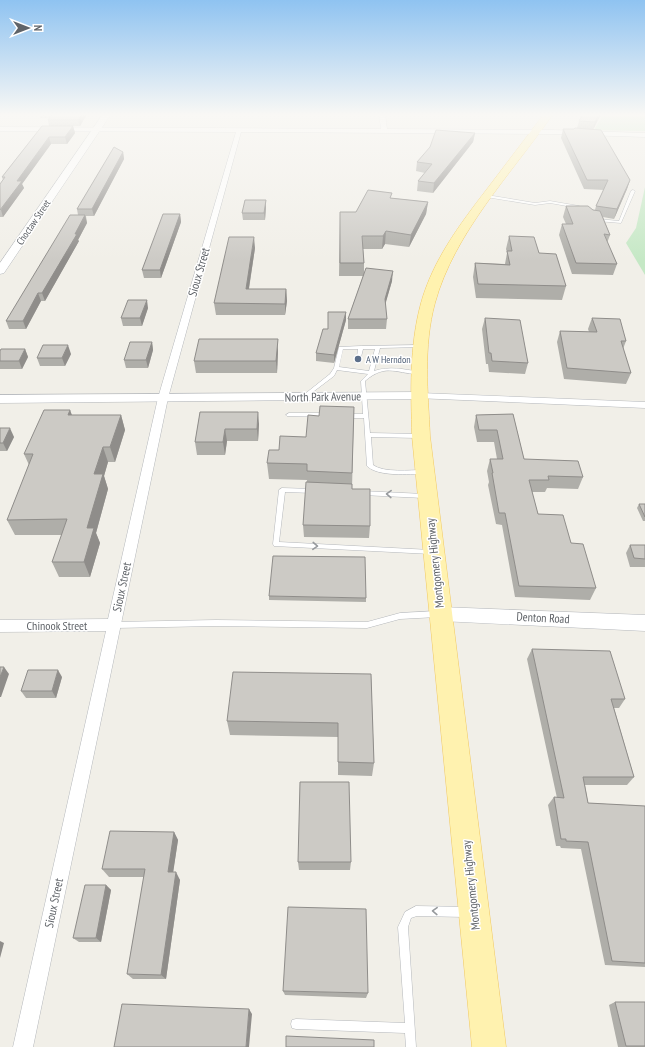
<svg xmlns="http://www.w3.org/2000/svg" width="645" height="1047" viewBox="0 0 645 1047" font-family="'PT Sans Narrow',sans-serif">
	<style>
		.green { fill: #c5e8c5 }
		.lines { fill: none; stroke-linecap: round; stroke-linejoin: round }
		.service-casing { stroke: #b5b8bc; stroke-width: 1 }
		.minor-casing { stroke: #b5b8bc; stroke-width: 1 }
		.tertiary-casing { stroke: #b5b8bc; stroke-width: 1 }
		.primary-casing { stroke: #f2c960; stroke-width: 1 }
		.service { fill: #fff; fill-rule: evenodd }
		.minor { fill: #fff; fill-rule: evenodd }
		.tertiary { fill: #fff; fill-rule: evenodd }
		.primary { fill: #fff2af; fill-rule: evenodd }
		.wall { fill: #afaea9 }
		.shaded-wall { fill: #8f8d8a }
		.building { fill: #cccac5; stroke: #8f8d8a }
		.oneway { stroke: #979a9d }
		.service-dot { fill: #5c6f8a; stroke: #fff; stroke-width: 1.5 }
		.labels { text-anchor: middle; stroke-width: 3; stroke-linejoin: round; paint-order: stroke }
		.far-street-label { font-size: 10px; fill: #5f6368; stroke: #fff }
		.far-service-label { font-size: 10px; fill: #4e5e75; stroke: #fff; text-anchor: start }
		.street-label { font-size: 12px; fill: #5f6368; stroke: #fff }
	</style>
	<rect width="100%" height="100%" fill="#f1efe8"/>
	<g class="green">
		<path d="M604,114H645V131L594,130Z"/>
		<path d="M645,187V275L626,243L636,228Z"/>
	</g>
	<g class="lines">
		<g class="service-casing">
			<g id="service">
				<path d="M633,190L635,191L621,223L597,221L596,220L598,219L619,221L631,191Z"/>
				<path d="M487,195L535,203L550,201L579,206L584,209L582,210L578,208L550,203L535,205L486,197L485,196Z"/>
				<path d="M421,345L423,346V347L380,348L374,371C389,366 404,369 419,372H421V374C398,375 387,362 365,381L370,433L419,434L422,436L419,438L371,437L373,465C384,473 410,470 424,470L427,472L424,474C409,474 378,477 367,466L364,418H347L344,416L347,414H363L361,381L368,374L337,370L334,376L305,398L303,399L301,397L330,374L334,368L339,347L361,346ZM343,349H358L357,357L359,358L361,357L363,349H375L369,371L339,367Z"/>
				<path d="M289,413H328L331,415L328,417L287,416L286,415Z"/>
				<path d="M282,488L313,489L316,491L313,493L285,492L279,542L431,550H433L434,552L433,554H431L274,546L273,544L279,490Z"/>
				<path d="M362,491L424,494L427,496L424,498L362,495L359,493Z"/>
				<path d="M437,611L439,612L440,614L439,616L437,617L400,619L367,628L216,626L114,628L112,627L111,625L112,623L114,622L216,620L367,622L400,613Z"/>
				<path d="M416,906L466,907L469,909L471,912L469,915L466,917L417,916L411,918L408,927L416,1047H406L405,1033L296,1029L292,1028L291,1024L292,1020L296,1019L405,1023L398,927L405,912Z"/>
			</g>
		</g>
		<g class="minor-casing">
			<g id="minor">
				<path d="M379,114H385L387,129L553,130L645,133V137L553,134L241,132L168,398L33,1047H13L106,631L0,632V620L108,619L158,398L236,132L0,131V127L381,129Z"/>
				<path d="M420,393L645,402V408L416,398L415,396L416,394Z"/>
			</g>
		</g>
		<g class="tertiary-casing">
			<g id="tertiary">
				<path d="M103,114H111L4,273L0,274V263Z"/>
				<path d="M420,392L425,393L427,396L425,399L0,403V395Z"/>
				<path d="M441,607L645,615V631L441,621L435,619L432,614L435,609Z"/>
			</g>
		</g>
		<g class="primary-casing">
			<path id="primary" d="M544,114H553C512,173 454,233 435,303C423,347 428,392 430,436L506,1047H472L412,436C411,392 409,347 421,303C433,260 460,224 487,189C506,164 525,139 544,114Z"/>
		</g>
		<use href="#service" class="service"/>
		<use href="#minor" class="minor"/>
		<use href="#tertiary" class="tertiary"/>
		<use href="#primary" class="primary"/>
	</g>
	<g class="wall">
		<path d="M0,114H87L80,126H49L48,120L49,118H40L39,115Z"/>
		<path d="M601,114L593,129L630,180L627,189L614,219L603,217L610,235L607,243L617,264L613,275L572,274L559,235L562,224H566L563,217L566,206L595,210L596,206L604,190L584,189L561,138L563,129H574L577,128L579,121Z"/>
		<path d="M42,126H73L75,133L67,144H51L22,184L24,188L3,217H0V184L3,180L2,177Z"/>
		<path d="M475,133L473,142L433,193L417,191L418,181L425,173L416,171L417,162Z"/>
		<path d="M123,152L124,159L94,216H86L87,223L78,240L79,241L45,301H41L26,329H9L6,321L78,215L77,209Z"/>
		<path d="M391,198L428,202L426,214L409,247L385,244L382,249H363L364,263V275L392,281L385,304L387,319L386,329H348V319L363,276H339L340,212H356Z"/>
		<path d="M266,200V207L265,220H243L242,213Z"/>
		<path d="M180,214L181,222L161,278H144L142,270Z"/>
		<path d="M509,236L539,253L566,286L562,300L476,298L473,277L475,263L505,264L507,253L506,249Z"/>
		<path d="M255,248L249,289H286L287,301L285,315H216L214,303Z"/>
		<path d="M148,308L142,326H123L121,318Z"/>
		<path d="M485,318L528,363L525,374L489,372L488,364H486L482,329Z"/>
		<path d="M592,318L626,341L623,349L631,373L626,384L564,379L557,342L560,331L589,332L588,329Z"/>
		<path d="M346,320L334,363L316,361V353L328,329Z"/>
		<path d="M152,342L153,350L148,368H126L124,360Z"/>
		<path d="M25,349L28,357L22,369H0V351Z"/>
		<path d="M278,351L277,373H196L194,361Z"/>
		<path d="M71,354L65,366H40L37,358Z"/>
		<path d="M354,407L352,489L370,526L369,538L304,537L303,525L307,480L269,479L267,463L279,450L306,437L319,416Z"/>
		<path d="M70,410L72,415H121L125,430L115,462H108L104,476L108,489L96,533L100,543L90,577H59L52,562L62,535H15L7,520L29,465L24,454Z"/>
		<path d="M200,412L259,424L258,441H227L225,455H197L195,442Z"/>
		<path d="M513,414L524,459L583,477L578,489L547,488L545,492H532L538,514L571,543L596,588L590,600L515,597L502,525L496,524L488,485L489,482L487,471L490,459H497L494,442H477L474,427L476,415Z"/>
		<path d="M0,428L14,437L7,451H0Z"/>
		<path d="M639,504H645V521H643L637,508Z"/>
		<path d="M630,545H645V567H630L626,553Z"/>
		<path d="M269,596L366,598V602L269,600Z"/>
		<path d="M532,649L625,699L619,708H614L634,777L627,785H585L588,803L645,806V967L605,965L581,849L561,848L560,846H556L548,805L554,797L557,798L527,659Z"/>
		<path d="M371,674L374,763L372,776L338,775V737L230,735L227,721Z"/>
		<path d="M62,677L56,698H26L21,691Z"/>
		<path d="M174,832L178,840L173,872L180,880L166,979H133L127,974L144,877H109L102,869Z"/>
		<path d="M298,862H351L350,870H299Z"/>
		<path d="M106,885L111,890L101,942H79L73,938Z"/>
		<path d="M283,991L368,993L366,998L285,995Z"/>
		<path d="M615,1002H645V1047H618L609,1005Z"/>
	</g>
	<g class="shaded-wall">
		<path d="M82,114H87L80,126L78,120Z"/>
		<path d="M599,114H601L593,130L595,122Z"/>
		<path d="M73,126L75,133L67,144L65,137Z"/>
		<path d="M475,133L473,142L433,193L434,183Z"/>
		<path d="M49,137L51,144L22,184L24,188L3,217L1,210L17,181Z"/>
		<path d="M123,152L124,159L94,216L92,209Z"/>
		<path d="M630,180L627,189L614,219L617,209Z"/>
		<path d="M266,200V207L265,220L264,213Z"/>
		<path d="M428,202L426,214L409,247L411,235Z"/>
		<path d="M180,214L181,222L161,278L160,270Z"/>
		<path d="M85,215L87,223L78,240L79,241L45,301L42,293Z"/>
		<path d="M386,231L385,244L382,249L383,236Z"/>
		<path d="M254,237L255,248L247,300L246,289Z"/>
		<path d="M393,271L392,281L384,309L385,299Z"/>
		<path d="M286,289L287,301L285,315V304Z"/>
		<path d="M38,293L41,301L26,329L23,321Z"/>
		<path d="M147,300L148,308L142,326L140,318Z"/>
		<path d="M346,312V320L334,363V355Z"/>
		<path d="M278,339V351L277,373L276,361Z"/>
		<path d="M152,342L153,350L148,368L146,360Z"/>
		<path d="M68,345L71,354L65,366L62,358Z"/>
		<path d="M25,349L28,357L22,369L19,361Z"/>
		<path d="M70,410L75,425L68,415Z"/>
		<path d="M258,412L259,424L258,441L257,429Z"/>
		<path d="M121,415L125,430L115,462L110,447Z"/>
		<path d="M10,428L14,437L7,451L3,443Z"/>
		<path d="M225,429L227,441L225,455L223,442Z"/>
		<path d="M103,447L108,462L104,476L108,489L96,533L100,543L90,577L84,562L87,528L94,474Z"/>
		<path d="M4,667L9,674L1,697H0V677Z"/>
		<path d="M58,670L62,677L56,698L52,691Z"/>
		<path d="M174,832L178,840L172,880L168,872Z"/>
		<path d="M176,872L180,880L166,979L161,975Z"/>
		<path d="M106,885L111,890L101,942L96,938Z"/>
		<path d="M0,941L4,943L0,958Z"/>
		<path d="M249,1009L252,1014L249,1047H246Z"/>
	</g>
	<g class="building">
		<path d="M52,114H82L78,120H48Z"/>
		<path d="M583,114H599L595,122L579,121Z"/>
		<path d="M42,126H73L65,137H49L17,181H22L0,210V184L5,177H2Z"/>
		<path d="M575,128L601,130L630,180L617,209L596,206L608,180H587L563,129H574Z"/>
		<path d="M436,130L475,133L434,183L418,181L432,164L417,162L430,147Z"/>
		<path d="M114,147L123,152L92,209H77Z"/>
		<path d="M368,190L392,193L390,198L428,202L411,235L386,231L383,236H362L364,263H340V212H356Z"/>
		<path d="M245,200H266L264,213H242Z"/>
		<path d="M566,206H588L593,210L600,211L610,235L604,234L617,264L576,263L562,224H573Z"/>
		<path d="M163,214H180L160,270H142Z"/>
		<path d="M70,215H85L75,234H77L42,293H38L23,321H6Z"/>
		<path d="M509,236L534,237L539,253L556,254L566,286L478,284L475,263L510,265L507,251H512Z"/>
		<path d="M229,237H254L246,289H286L285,304L214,303Z"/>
		<path d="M366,268L393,271L385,299L387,319H348Z"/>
		<path d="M128,300H147L140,318H121Z"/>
		<path d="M328,312H346L334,355L316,353L323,329H328Z"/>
		<path d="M485,318L520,320L528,363L492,361L491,353H489Z"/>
		<path d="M592,318L620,319L626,341H621L631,373L567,368L560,331L597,332Z"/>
		<path d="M199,339H278L276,361H194Z"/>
		<path d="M130,342H152L146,360H124Z"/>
		<path d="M43,345H68L62,358H37Z"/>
		<path d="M1,349H25L19,361H0V351Z"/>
		<path d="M320,406L354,407L352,473L307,471V464L267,463L269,450H279L280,436L306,437L308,415L319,416Z"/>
		<path d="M44,410H70L68,415H121L110,447H103L94,474H103L87,528H94L84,562H52L67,519L7,520L33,454H24Z"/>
		<path d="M200,412H258L257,429H225L223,442H195Z"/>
		<path d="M513,414L524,459L578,461L583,477L548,476L549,480H529L538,514L563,515L571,543L583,544L596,588L519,586L505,513H499L492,473H493L490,459H503L497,430H479L476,415Z"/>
		<path d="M0,428H10L3,443H0Z"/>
		<path d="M306,482L352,484V489H370V526L303,525Z"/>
		<path d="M639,504H645V517Z"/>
		<path d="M630,545H645V559L634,558Z"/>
		<path d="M273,556L365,557L366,598L269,596Z"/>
		<path d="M532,649L610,651L625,699H611L634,777H583L588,803L645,806V963L612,961L588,842L566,841V839H561L554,797L564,798Z"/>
		<path d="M0,667H4L0,677Z"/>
		<path d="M28,670H58L52,691H21Z"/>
		<path d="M233,672L371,674L374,763L338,762V723L227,721Z"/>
		<path d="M300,782H349L351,862H298Z"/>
		<path d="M110,831L174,832L168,872H176L161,975L127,974L145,869H102Z"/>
		<path d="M85,885H106L96,938H73Z"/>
		<path d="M288,907L366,909L368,993L283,991Z"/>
		<path d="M615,1002H645V1046H626Z"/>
		<path d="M122,1004L249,1009L246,1047H114Z"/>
		<path d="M286,1036L374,1040V1047H286Z"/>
	</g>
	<defs><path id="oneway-chevron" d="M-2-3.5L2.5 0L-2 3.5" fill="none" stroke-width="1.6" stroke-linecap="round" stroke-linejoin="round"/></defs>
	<g class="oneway">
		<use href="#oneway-chevron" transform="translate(389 494) rotate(-178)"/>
		<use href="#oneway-chevron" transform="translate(315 546) rotate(3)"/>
		<use href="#oneway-chevron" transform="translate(435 911) rotate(-178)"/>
	</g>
	<linearGradient id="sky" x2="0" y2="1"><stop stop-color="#8fc3f1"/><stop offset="0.44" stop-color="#f9f8f5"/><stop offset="1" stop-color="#f9f8f5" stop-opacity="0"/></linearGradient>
	<rect width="645" height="261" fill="url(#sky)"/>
	<circle class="service-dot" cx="358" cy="359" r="4"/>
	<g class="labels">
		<g class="far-street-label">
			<text transform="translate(33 222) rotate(-56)" y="4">Choctaw Street</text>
		</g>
		<g class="far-service-label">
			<text x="366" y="363">A W Herndon</text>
		</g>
		<g class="street-label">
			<text transform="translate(199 272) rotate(-74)" y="4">Sioux Street</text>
			<text transform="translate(323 397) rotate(-1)" y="4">North Park Avenue</text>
			<text transform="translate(435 563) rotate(-96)" y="4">Montgomery Highway</text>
			<text transform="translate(122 587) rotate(-78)" y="4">Sioux Street</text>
			<text transform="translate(543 618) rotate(3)" y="4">Denton Road</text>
			<text x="57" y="630">Chinook Street</text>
			<text transform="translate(471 885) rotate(-96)" y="4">Montgomery Highway</text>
			<text transform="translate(54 903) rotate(-78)" y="4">Sioux Street</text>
		</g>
	</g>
	<g transform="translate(28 28) rotate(90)" stroke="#ffffff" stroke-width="3" paint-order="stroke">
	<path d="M0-3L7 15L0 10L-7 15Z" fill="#5f6368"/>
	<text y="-6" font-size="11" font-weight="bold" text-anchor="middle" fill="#5f6368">N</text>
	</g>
</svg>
